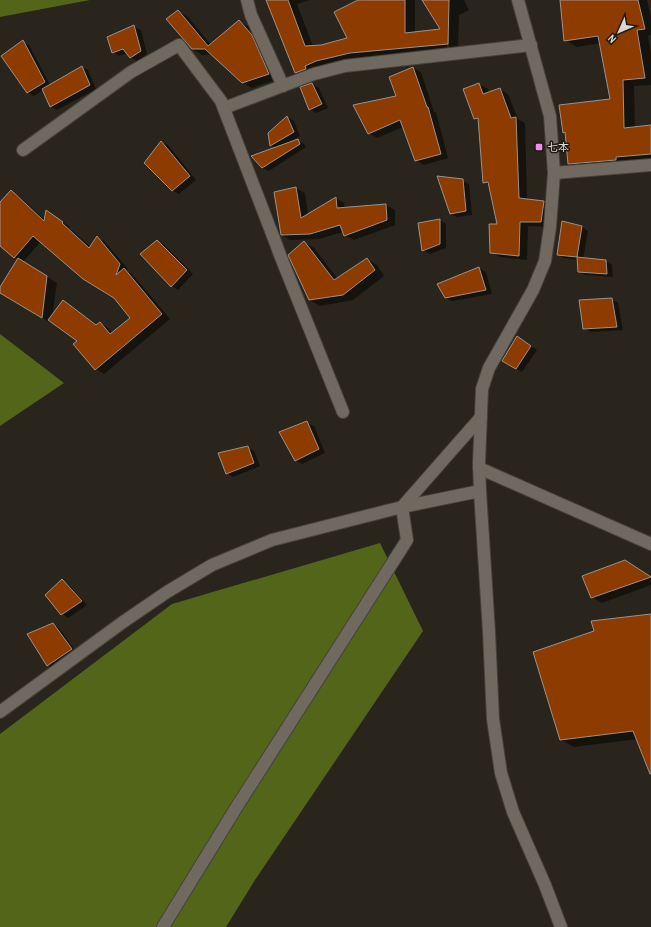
<svg xmlns="http://www.w3.org/2000/svg" width="651" height="927" viewBox="0 0 651 927" font-family="'Archivo Narrow','Noto Sans JP',sans-serif">
	<style>
		.forest { fill: #536519 }
		.shadow { fill: #0007; fill-rule: evenodd }
		.building { fill: #8e3b00; stroke: #9d918b }
		.lines { fill: none; stroke-linecap: round; stroke-linejoin: round }
		.minor-casing { stroke: #46423b; stroke-width: 14 }
		.minor { stroke: #6f6960; stroke-width: 12 }
		.poi-dot { fill: #f18af4; stroke: #201b13; stroke-width: 1.5 }
		.labels { text-anchor: middle; stroke-width: 3; stroke-linejoin: round; paint-order: stroke }
		.poi-label { font-size: 11px; fill: #dad7d1; stroke: #201b13; text-anchor: start }
	</style>
	<rect width="100%" height="100%" fill="#29241c"/>
	<g class="forest">
		<path d="M0,0H90L0,17Z"/>
		<path d="M0,334L64,383L0,426Z"/>
		<path d="M380,543L423,631L255,880L226,927H0V734L172,604Z"/>
	</g>
	<g class="shadow">
		<path d="M267,0H310L297,4L313,46H322L348,39L360,0H415V33L441,30L423,0H464L469,10L459,15L458,50L361,58L327,67L306,79L295,73ZM447,35H449V49H447Z"/>
		<path d="M561,0H647L651,17V35L648,36L651,54V85L634,86L635,128L651,126V161L580,170L569,163L566,133L564,132L611,100L601,43L577,47L565,40Z"/>
		<path d="M178,11L188,17L211,45L239,21L249,27L262,42L279,79L252,88L242,82L212,54L203,55L192,49Z"/>
		<path d="M134,27L141,30L147,54L137,61L131,57L127,53L119,56L113,52Z"/>
		<path d="M23,42L29,45L50,85L82,67L88,70L96,89L57,110L51,106L43,90L34,96L27,92Z"/>
		<path d="M413,68L421,72L434,112H436L448,158L424,165L416,160L403,127L377,138L369,133L398,97Z"/>
		<path d="M312,84L319,88L328,108L316,113L310,109Z"/>
		<path d="M479,84L488,89L489,93L499,89L508,94L518,119L525,123L527,200L543,202L552,207L549,227L528,226L527,260L500,257L491,252L499,225L489,185L484,182L479,121L475,118Z"/>
		<path d="M287,117L294,121L300,136L291,142V143L298,140L304,144L306,147L269,171L262,168L276,148L271,145Z"/>
		<path d="M162,142L168,145L196,180L179,194L172,190L146,162Z"/>
		<path d="M462,180L469,184L472,215L457,217L450,214Z"/>
		<path d="M296,188L305,193L308,215L336,198L344,203L345,208L386,205L395,210V225L354,240L345,235L343,232L319,239L290,240L282,235Z"/>
		<path d="M11,191L19,196L45,220L47,211L54,216L70,227L69,228L91,247L97,237L105,242L128,269L127,271L132,274L170,319L104,374L96,369L75,344L78,341L52,321L51,323L0,292V289L18,259L0,246V203ZM41,241L115,298L132,318L113,334L108,328L100,323L97,325L64,301L52,317L57,283L23,262Z"/>
		<path d="M440,220L446,224V248L430,254L423,250Z"/>
		<path d="M582,227L588,231L583,259L606,261L612,265L613,277L586,275L579,271L578,260L564,258L558,255Z"/>
		<path d="M157,241L164,245L193,274L178,290L172,286L142,254Z"/>
		<path d="M304,242L314,248L337,278L367,259L377,265L384,276L353,300L320,306L310,300Z"/>
		<path d="M479,268L486,272L492,294L452,301L446,298Z"/>
		<path d="M611,299L618,303L623,330L591,332L584,328Z"/>
		<path d="M524,342L537,350L522,372L503,361Z"/>
		<path d="M307,423L314,426L325,453L302,464L295,460Z"/>
		<path d="M247,447L254,451L260,466L233,477L227,473Z"/>
		<path d="M635,567L651,577V585L602,603L592,597Z"/>
		<path d="M62,580L68,584L87,605L68,618L62,614Z"/>
		<path d="M651,615V774L638,739L574,747L561,740Z"/>
		<path d="M53,624L59,628L77,653L54,669L48,665Z"/>
	</g>
	<g class="building">
		<path d="M266,0H288L305,46L321,45L347,38L334,12L358,0H405V33L440,29L422,0H449L448,44L350,53L316,61L305,66L306,69L295,73Z"/>
		<path d="M560,0H638L645,29L637,30L645,78L623,80L624,128L651,125V154L616,157V160L568,164L565,132L563,133L559,105L610,99L598,36L564,41Z"/>
		<path d="M178,10L208,46L239,20L252,35L269,74L242,83L205,49H192L166,19Z"/>
		<path d="M134,25L141,51L130,58L123,49L112,53L107,37Z"/>
		<path d="M23,40L45,82L27,93L1,56Z"/>
		<path d="M82,66L90,85L50,107L42,89Z"/>
		<path d="M413,67L427,107H428L441,154L415,161L400,120L368,134L353,105L396,96L389,77Z"/>
		<path d="M312,83L322,104L309,110L300,87Z"/>
		<path d="M479,83L483,94L500,88L511,118L516,117L519,198L544,201L541,222H520L519,256L490,253L489,224H497L488,182L483,183L478,118L474,119L463,89Z"/>
		<path d="M287,116L294,132L270,146L268,133Z"/>
		<path d="M298,139L300,144L262,168L251,156Z"/>
		<path d="M161,141L190,176L172,191L144,163Z"/>
		<path d="M437,176L463,179L466,211L450,214Z"/>
		<path d="M296,187L301,218L336,197L337,208L386,204L387,220L344,236L340,225L310,234L281,235L274,192Z"/>
		<path d="M11,190L44,221L46,210L63,222L62,223L89,248L97,236L120,264L116,275L124,268L162,314L95,370L73,344L77,341L48,320L63,300L96,325L100,322L110,334L130,318L114,298L83,279L33,236L14,258L0,246V202Z"/>
		<path d="M440,219V244L422,251L418,223Z"/>
		<path d="M562,221L582,226L577,257L557,255Z"/>
		<path d="M157,240L187,270L171,287L140,254Z"/>
		<path d="M304,241L334,280L367,258L375,270L343,295L309,300L288,255Z"/>
		<path d="M577,257L606,260L607,274L578,272Z"/>
		<path d="M18,258L47,276L42,318L0,293V287Z"/>
		<path d="M479,267L486,290L445,298L437,284Z"/>
		<path d="M612,298L617,327L583,329L579,300Z"/>
		<path d="M517,336L531,346L516,369L502,361Z"/>
		<path d="M307,421L319,449L295,461L279,432Z"/>
		<path d="M248,446L254,463L226,474L218,453Z"/>
		<path d="M625,560L651,577L591,598L582,576Z"/>
		<path d="M62,579L82,601L61,615L45,595Z"/>
		<path d="M651,614V774H650L633,731L560,740L533,652L594,631L591,621Z"/>
		<path d="M53,623L72,649L47,666L27,634Z"/>
	</g>
	<g class="lines">
		<g class="minor-casing">
			<g id="minor">
				<path d="M247,0L251,15L283,86"/>
				<path d="M518,0L550,116L554,173L550,227L545,261L533,290L489,368L482,389L479,463L480,491L489,632L493,719L501,773L513,812L545,885L561,927"/>
				<path d="M224,108L314,74L345,66L531,45"/>
				<path d="M23,150L131,72L179,45L221,101L276,244L280,255L343,412"/>
				<path d="M554,173L651,165"/>
				<path d="M479,468L651,544"/>
				<path d="M0,712L123,622L167,592L212,565L272,540L402,507L480,491"/>
				<path d="M163,927L236,808L407,540L402,507L481,417"/>
			</g>
		</g>
		<use href="#minor" class="minor"/>
	</g>
	<rect class="poi-dot" x="535" y="143" width="8" height="8" rx="2"/>
	<g class="labels">
		<g class="poi-label">
			<text x="547" y="151">七本</text>
		</g>
	</g>
	<g transform="translate(619 32) rotate(225)" stroke="#201b13" stroke-width="3" paint-order="stroke">
	<path d="M0-3L7 15L0 10L-7 15Z" fill="#dad7d1"/>
	<text y="-6" font-size="11" font-weight="bold" text-anchor="middle" fill="#dad7d1">N</text>
	</g>
</svg>
